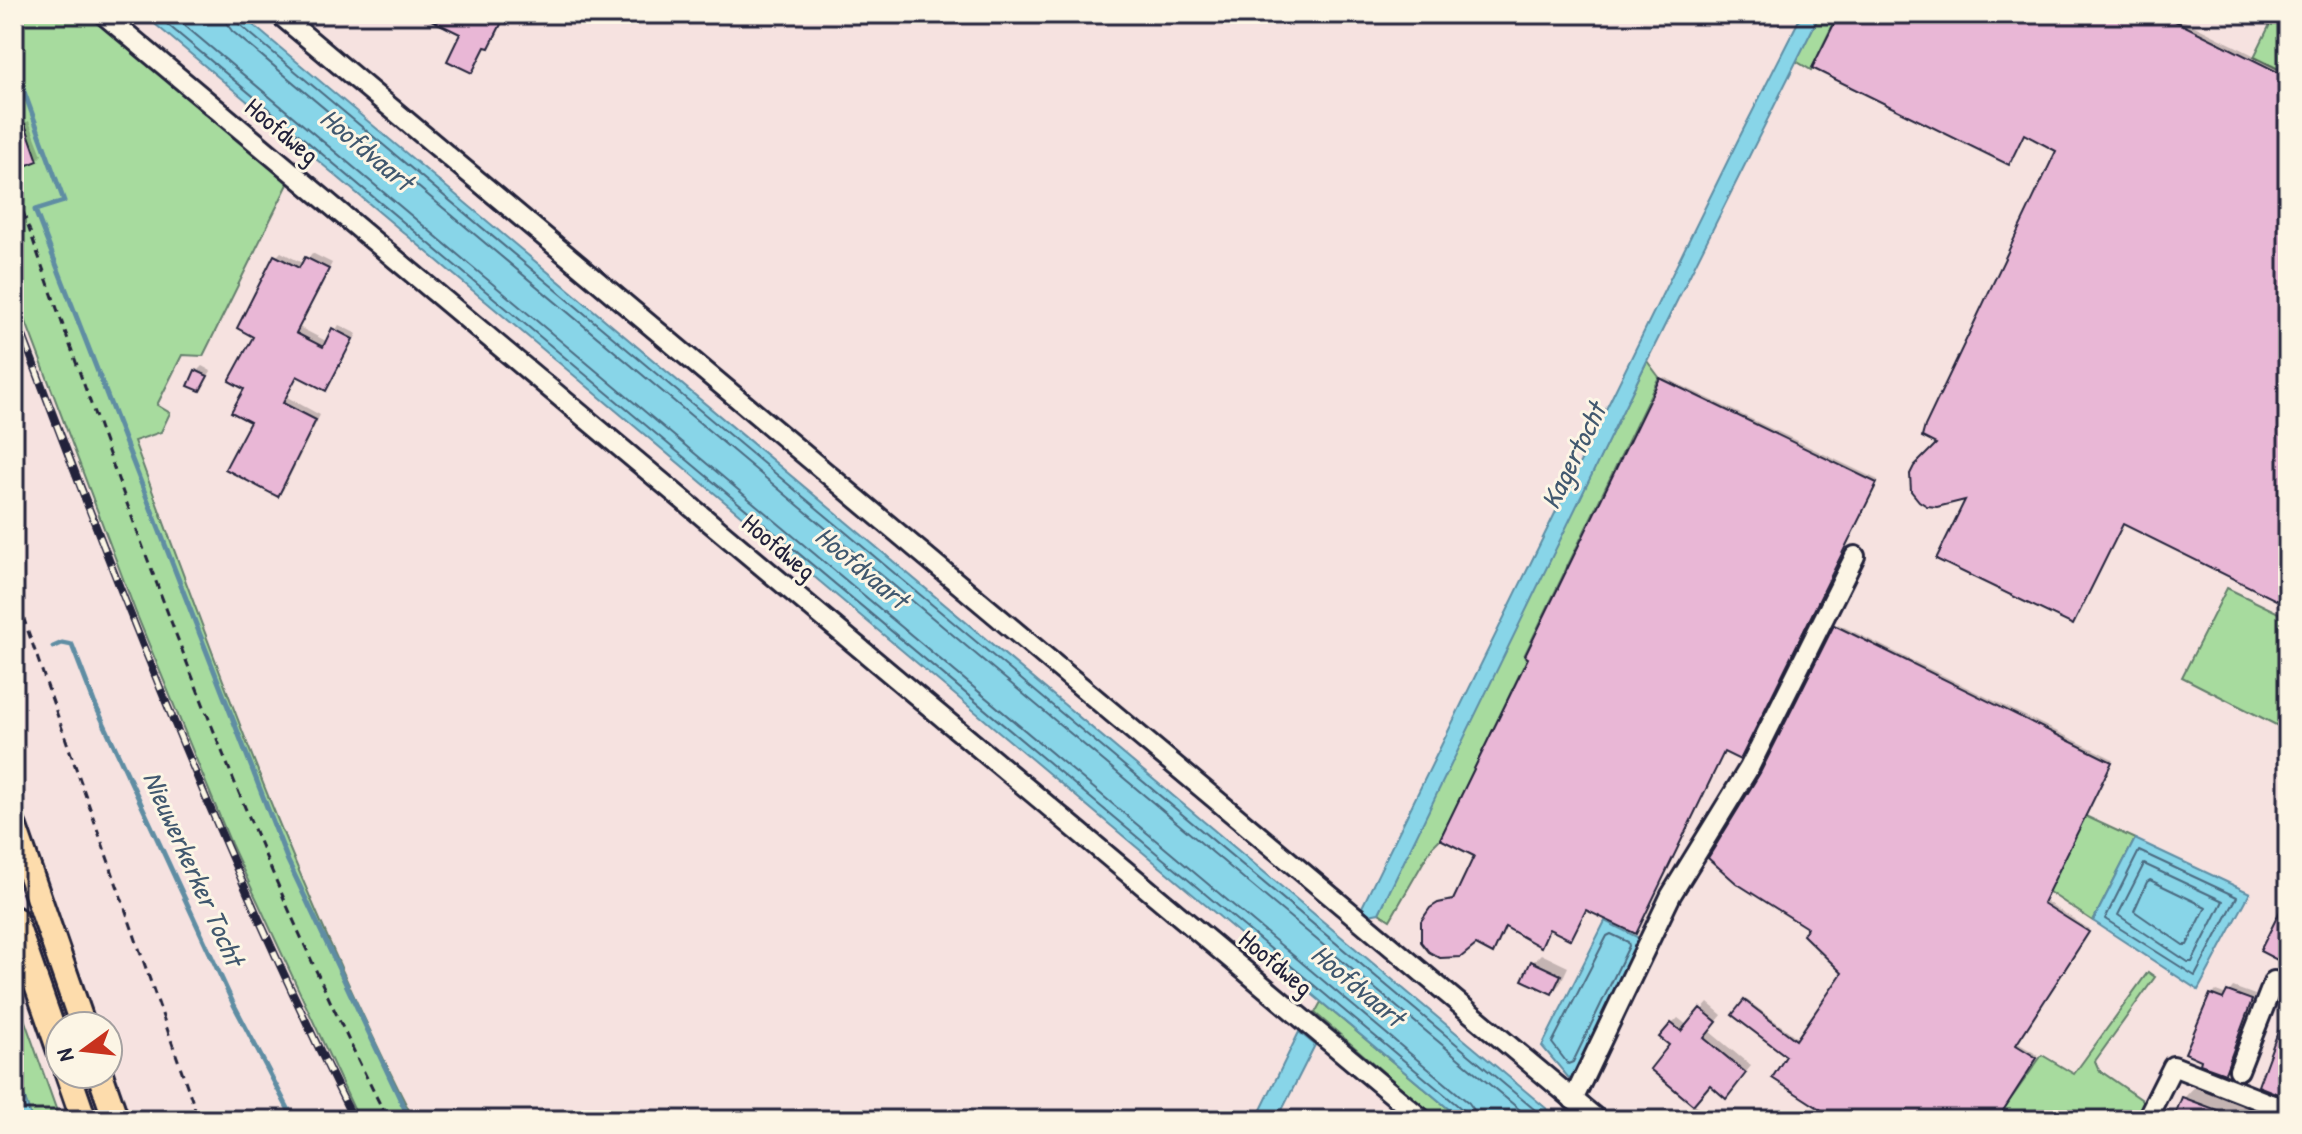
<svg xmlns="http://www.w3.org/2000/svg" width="2302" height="1134" viewBox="0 0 2302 1134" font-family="'Patrick Hand',sans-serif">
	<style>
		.green { fill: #a7db9e; stroke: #647e6c; stroke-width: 2 }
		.water { fill: #88d5e8; stroke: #5f8da3; stroke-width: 2 }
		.shadow { fill: #0003 }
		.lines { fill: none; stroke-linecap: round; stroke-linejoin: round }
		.shore { stroke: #4b6a80; stroke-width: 2 }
		.stream { stroke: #5f8da3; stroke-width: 5 }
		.building { fill: #e9b7d6; stroke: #22223b; stroke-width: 2 }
		.minor-casing { stroke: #22223b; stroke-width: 24 }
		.highway-casing { stroke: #22223b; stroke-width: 30 }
		.path { stroke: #22223b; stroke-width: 3; stroke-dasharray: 8 6; stroke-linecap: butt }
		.minor { stroke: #fcf5e5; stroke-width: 18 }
		.highway { stroke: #fddcac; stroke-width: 24 }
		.rail-casing { stroke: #22223b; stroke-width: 8 }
		.rail { stroke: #fcf5e5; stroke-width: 5; stroke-dasharray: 15; stroke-linecap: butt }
		.labels { text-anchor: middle; stroke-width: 6; stroke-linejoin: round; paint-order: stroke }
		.street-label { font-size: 26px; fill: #22223b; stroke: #fcf5e5 }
		.water-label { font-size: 28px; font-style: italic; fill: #41586f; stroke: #fcf5e5 }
	</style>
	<rect width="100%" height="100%" fill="#f6e2e0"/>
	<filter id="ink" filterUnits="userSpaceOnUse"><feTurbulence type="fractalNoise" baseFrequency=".0125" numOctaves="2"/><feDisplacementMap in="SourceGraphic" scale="16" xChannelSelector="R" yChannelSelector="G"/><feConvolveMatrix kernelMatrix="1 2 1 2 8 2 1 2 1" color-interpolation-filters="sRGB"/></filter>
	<g filter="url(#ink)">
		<g class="green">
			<path d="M14,14H93L290,180L203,356L182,355L157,405L170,413L161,432L134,441C218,671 302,901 414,1120H359L231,844L136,613L14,290Z"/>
			<path d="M1820,14H1838L1811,70L1796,61Z"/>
			<path d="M2275,14H2288V74L2254,57Z"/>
			<path d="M1647,361L1659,377L1524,656L1527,659L1440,839L1432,847L1390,920L1379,913L1403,860Z"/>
			<path d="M2227,588L2287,617L2282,631L2288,635V731L2182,677Z"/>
			<path d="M2081,814L2135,839L2093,921L2043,888Z"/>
			<path d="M2148,972L2155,977L2095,1061L2099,1070L2148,1104L2143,1120H1996L2042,1055L2074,1074Z"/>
			<path d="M14,990L60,1120H32L14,1066Z"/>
			<path d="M1321,1002L1462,1120H1439L1315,1013Z"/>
		</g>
		<g class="water">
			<path d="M143,14H240L1560,1120H1462Z"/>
			<path d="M1802,14H1820L1647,361L1379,913L1369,915L1362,907L1737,142Z"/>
			<path d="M2135,839L2250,893L2198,990L2093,921Z"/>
			<path d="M1605,921L1641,939L1572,1082L1542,1046Z"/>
			<path d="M1299,1032L1315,1045L1277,1120H1256Z"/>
			<path d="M14,1066L32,1120H14Z"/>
		</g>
		<g class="shadow">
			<path d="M439,14H507L494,41L487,45L472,71L463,33Z"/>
			<path d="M1841,14H2170L2288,72V603L2124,522L2072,623L1969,497L1940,444L2059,150Z"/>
			<path d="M29,121L42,155L37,160L17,140L14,141V127Z"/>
			<path d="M281,252L304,264L312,253L332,263L299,327L328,342L339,325L357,334L326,389L298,375L287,397L320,415L283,490L278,495L253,421L246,388L255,336L276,257Z"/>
			<path d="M202,366L211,371L200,389L197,371Z"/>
			<path d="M1664,377L1878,480L1742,755L1725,750L1638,929L1587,908L1549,927L1505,925L1475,942L1425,916L1442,901L1456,898L1477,855L1530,657L1527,656Z"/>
			<path d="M1838,624L2113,759L2044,900L2089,929L2016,1042L2038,1055L1996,1120H1829L1833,1115L1789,1055L1735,1015L1747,1000L1799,1039L1844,973L1810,928L1761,774Z"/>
			<path d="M1541,954L1568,967L1560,984L1552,992L1525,979L1533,962Z"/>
			<path d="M2233,987L2255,995L2229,1067L2225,1071L2211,996L2216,991L2227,995Z"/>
			<path d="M1708,1003L1722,1015L1709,1031L1751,1066L1731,1090L1672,1045V1024L1678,1018L1688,1026Z"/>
			<path d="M2288,1013V1096L2261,1085Z"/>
			<path d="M2199,1082L2288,1115V1120H2175L2184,1098Z"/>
			<path d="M1694,1104L1712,1120H1680Z"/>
		</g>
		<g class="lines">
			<g class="shore">
				<path d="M155,14L1463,1110L1466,1120"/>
				<path d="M171,14L1469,1103L1474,1110L1476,1120"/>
				<path d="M225,14L227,24L232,31L1532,1120"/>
				<path d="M235,14L239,24L1547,1120"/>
				<path d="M2139,851L2237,897L2195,976L2105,919Z"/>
				<path d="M2144,864L2223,901L2192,962H2188L2118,915Z"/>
				<path d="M2150,880L2206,907L2187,945H2183L2134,911L2147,882Z"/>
				<path d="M1611,934L1628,942L1629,946L1573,1062L1568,1064L1552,1043L1607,936Z"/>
			</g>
			<g class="stream">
				<path d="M14,64L64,201L35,210L288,861L410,1120"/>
				<path d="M53,647L62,643L72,645L94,702L233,1003L294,1120"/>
			</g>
		</g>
		<g class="building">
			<path d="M419,14H506L489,48L485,47L472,73L447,61L460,34Z"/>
			<path d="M1839,14H2161L2288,77V606L2123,524L2073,625L1936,559L1965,500L1937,507L1927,506L1919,501L1911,491L1910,474L1914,466L1936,444L1922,437L1925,426L2056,151L2024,134L2009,165L1812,68Z"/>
			<path d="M25,124L38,161L25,166L14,136V128Z"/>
			<path d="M274,255L299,268L305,257L329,269L296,333L323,347L332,328L353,339L326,391L297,376L283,403L316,420L278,497L225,469L250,422L231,412L244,389L229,381L253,337L237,328Z"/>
			<path d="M195,370L208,376L200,391L188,386Z"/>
			<path d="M1660,378L1877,483L1740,760L1724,752L1636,934L1586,910L1571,940L1549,929L1541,947L1505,927L1493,954L1476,945L1461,957L1440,958L1429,952L1421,942V921L1430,908L1438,903L1453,900L1474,856L1440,839L1528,658L1525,656Z"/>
			<path d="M1834,625L2112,762L2043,903L2089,932L2016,1045L2037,1058L1997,1120H1837L1772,1078L1786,1056L1732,1015L1744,1000L1796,1040L1842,973L1803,935L1807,928L1736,883L1708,858L1760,773Z"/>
			<path d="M2288,895V947L2281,962L2260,951Z"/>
			<path d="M1531,961L1561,975L1552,994L1522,980Z"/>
			<path d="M2227,991L2252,1000L2225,1073L2200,1064L2201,1060L2185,1053L2210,994L2223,999Z"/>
			<path d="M1700,1008L1717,1022L1704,1038L1746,1073L1726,1099L1710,1085L1693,1105L1650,1069L1669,1045L1659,1037L1671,1023L1681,1031Z"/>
			<path d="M2286,1010L2288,1084L2283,1096L2258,1086Z"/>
			<path d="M2182,1097L2241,1119L2240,1120H2173Z"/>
		</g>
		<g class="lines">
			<g class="minor-casing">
				<g id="minor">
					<path d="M103,14L1423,1120"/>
					<path d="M279,14L1598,1120"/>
					<path d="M2239,1070L2274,981L2288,987"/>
					<path d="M1573,1100L1671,895L1749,768L1855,556"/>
					<path d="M2146,1120L2173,1066L2288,1111"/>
				</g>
			</g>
			<g class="highway-casing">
				<g id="highway">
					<path d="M14,827L83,1026"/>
					<path d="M14,919L60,1051"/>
					<path d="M68,1074L84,1120"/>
					<path d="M100,1074L116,1120"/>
				</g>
			</g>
			<g class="path">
				<path d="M14,186C125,503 236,820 388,1120"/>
				<path d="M14,591L199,1120"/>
			</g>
			<use href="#minor" class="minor"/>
			<use href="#highway" class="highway"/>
			<g class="rail-casing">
				<path id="rail" d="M14,312C117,586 223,858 354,1120"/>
			</g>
			<use href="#rail" class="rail"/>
		</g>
	</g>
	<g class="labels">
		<g class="street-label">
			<text transform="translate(282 131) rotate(40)" y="9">Hoofdweg</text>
			<text transform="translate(779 547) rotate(40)" y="9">Hoofdweg</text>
			<text transform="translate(1276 963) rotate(40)" y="9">Hoofdweg</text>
		</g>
		<g class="water-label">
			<text transform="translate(367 149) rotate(40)" y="10">Hoofdvaart</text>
			<text transform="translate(1573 456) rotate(-64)" y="10">Kagertocht</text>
			<text transform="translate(862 567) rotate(40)" y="10">Hoofdvaart</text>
			<text transform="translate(194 868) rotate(66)" y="10">Nieuwerkerker Tocht</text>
			<text transform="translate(1358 985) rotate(40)" y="10">Hoofdvaart</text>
		</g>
	</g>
	<rect width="2302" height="1134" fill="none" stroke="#fcf5e5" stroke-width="48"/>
	<rect x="24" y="24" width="2254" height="1086" fill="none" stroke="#22223b" stroke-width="3" filter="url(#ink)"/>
	<g transform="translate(84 1050) rotate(255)"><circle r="38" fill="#fcf5e5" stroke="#a5a1a1" stroke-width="2"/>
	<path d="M0-6L14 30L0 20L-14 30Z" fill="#c8321e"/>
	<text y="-12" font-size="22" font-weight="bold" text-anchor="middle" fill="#22223b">N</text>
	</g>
</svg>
